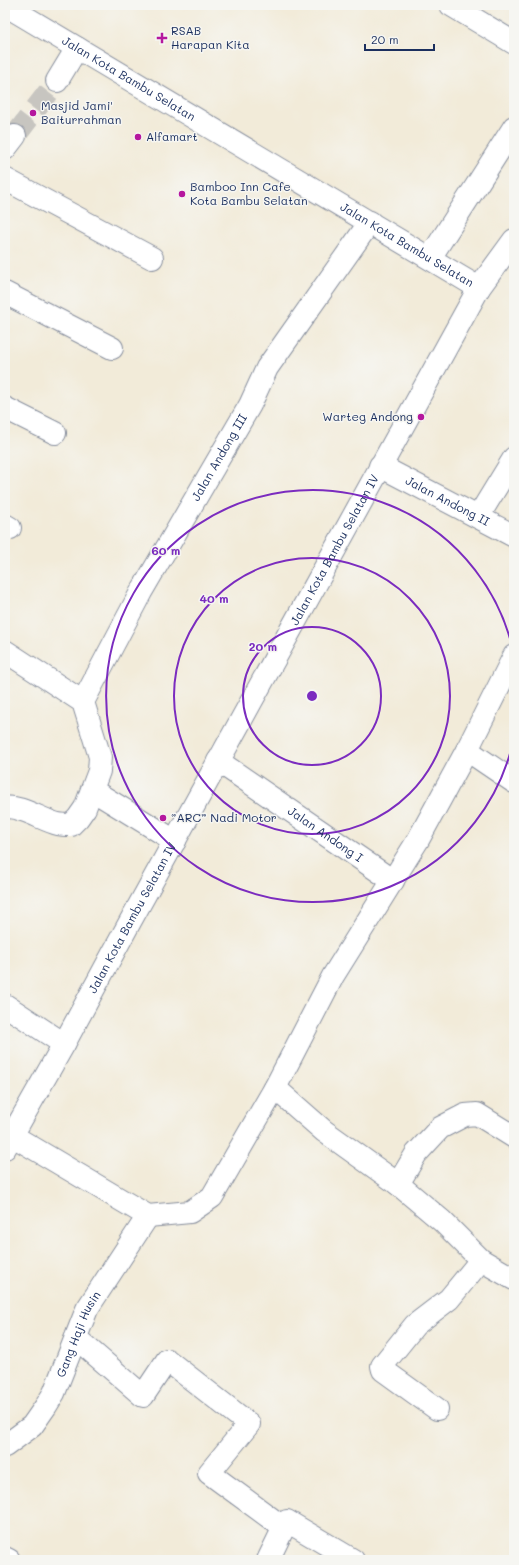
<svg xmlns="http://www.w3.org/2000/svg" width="519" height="1565" viewBox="0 0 519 1565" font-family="Mali,sans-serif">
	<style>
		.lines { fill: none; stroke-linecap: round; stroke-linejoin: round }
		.minor-tunnel { stroke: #c7c5c0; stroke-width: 22; stroke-dasharray: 22 11; stroke-linecap: butt }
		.minor-casing { stroke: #868d9c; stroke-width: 24 }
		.major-casing { stroke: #868d9c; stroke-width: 24 }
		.minor { stroke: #fff; stroke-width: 22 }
		.major { stroke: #fff; stroke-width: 22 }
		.ring { fill: none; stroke: #7b2cbf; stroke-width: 2 }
		.poi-dot { fill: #b5179e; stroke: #f6f6f2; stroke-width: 1.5 }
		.labels { text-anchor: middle; stroke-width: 3; stroke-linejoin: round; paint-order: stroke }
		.poi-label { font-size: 12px; fill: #1b2f5e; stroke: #f6f6f2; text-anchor: start }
		.street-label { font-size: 12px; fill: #1b2f5e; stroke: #f6f6f2 }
		.centre { fill: #7b2cbf; stroke: #f6f6f2; stroke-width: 2 }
		.ring-label { font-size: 12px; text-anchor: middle; font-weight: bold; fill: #7b2cbf; stroke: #f6f6f2; stroke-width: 3; stroke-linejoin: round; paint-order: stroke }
	</style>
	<rect width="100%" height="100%" fill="#f6f6f2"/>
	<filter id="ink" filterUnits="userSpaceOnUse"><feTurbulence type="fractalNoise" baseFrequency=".025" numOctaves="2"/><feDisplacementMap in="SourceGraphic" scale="8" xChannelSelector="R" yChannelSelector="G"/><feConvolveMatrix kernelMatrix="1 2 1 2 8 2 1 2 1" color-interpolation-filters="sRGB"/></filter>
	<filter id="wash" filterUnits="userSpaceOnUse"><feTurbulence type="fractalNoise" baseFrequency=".012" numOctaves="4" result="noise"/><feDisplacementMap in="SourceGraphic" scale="16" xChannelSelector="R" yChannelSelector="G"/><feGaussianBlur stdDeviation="0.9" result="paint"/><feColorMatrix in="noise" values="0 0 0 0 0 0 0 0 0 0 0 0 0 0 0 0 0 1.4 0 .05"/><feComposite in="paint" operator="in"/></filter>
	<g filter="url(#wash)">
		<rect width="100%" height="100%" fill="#f2ebd9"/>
	</g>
	<g filter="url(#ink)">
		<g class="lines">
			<path class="minor-tunnel" d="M15,136L57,81"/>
			<g class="minor-casing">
				<g id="minor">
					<path id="s1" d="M5,5L479,288"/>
					<path d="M451,5L514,43"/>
					<path d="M57,81L77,48"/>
					<path d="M5,149L15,136"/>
					<path d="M5,179L152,258"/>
					<path d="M430,258L514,127"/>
					<path d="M5,293L112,348"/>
					<path d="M5,408L55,433"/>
					<path id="s2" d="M380,466L514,536"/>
					<path d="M478,517L514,458"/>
					<path d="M5,525L10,528"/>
					<path d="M5,651L83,702L100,757L99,771L85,808L78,818L71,825C67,825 62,825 58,824C44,821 18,804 5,808"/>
					<path id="s3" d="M83,702L141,592L250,405L267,368L370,222"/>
					<path d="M467,750L514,782"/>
					<path id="s4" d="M218,761L393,881"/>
					<path d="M92,790L175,841"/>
					<path d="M5,1005L64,1044"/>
					<path d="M275,1088L324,1131L398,1184L442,1221L481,1260L514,1279"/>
					<path d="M13,1136L148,1216L190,1212L212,1197L275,1088L333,976L418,840L467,750L514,656"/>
					<path id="s5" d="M5,1148L64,1044L131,920L479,288L514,240"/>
					<path d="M398,1184L416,1154L440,1128L465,1115L477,1114L514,1137"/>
					<path d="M76,1338L143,1396L167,1360L249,1424L209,1473L284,1528"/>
					<path d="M437,1409L383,1370L382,1366L415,1325L449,1299L481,1260"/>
					<path id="s6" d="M5,1446L32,1426L46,1406L54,1393L87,1309L148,1216"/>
					<path d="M268,1560L287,1521L353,1560"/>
				</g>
			</g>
			<g class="major-casing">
				<path id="major" d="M5,1558L9,1560"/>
			</g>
			<use href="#minor" class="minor"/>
			<use href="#major" class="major"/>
		</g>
	</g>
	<g class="ring">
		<circle cx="312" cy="696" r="69"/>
		<circle cx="312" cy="696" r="138"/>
		<path d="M514 737A206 206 0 1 1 514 655"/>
	</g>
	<g class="poi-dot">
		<path d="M160 32h4v4h4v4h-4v4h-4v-4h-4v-4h4z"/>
		<circle cx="33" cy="113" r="4"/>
		<circle cx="138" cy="137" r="4"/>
		<circle cx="182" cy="194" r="4"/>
		<circle cx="421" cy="417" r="4"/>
		<circle cx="163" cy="818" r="4"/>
	</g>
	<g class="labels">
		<g class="poi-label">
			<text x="171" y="35">RSAB<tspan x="171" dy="14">Harapan Kita</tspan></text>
			<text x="41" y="110">Masjid Jami'<tspan x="41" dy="14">Baiturrahman</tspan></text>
			<text x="146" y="141">Alfamart</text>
			<text x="190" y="191">Bamboo Inn Cafe<tspan x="190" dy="14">Kota Bambu Selatan</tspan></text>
			<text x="413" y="421" text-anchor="end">Warteg Andong</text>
			<text x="171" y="822">“ARC” Nadi Motor</text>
		</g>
		<g class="street-label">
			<text dy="4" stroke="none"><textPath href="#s1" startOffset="144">Jalan Kota Bambu Selatan</textPath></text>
			<text dy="4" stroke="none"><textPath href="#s1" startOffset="468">Jalan Kota Bambu Selatan</textPath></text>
			<text dy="4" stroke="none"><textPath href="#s3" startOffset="280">Jalan Andong III</textPath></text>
			<text dy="4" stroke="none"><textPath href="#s2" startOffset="76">Jalan Andong II</textPath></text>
			<text dy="4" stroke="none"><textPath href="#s5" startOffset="683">Jalan Kota Bambu Selatan IV</textPath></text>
			<text dy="4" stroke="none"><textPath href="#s4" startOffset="130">Jalan Andong I</textPath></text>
			<text dy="4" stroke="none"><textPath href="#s5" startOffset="263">Jalan Kota Bambu Selatan IV</textPath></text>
			<text dy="4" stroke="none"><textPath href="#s6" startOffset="137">Gang Haji Husin</textPath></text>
		</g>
	</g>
	<circle cx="312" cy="696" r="6" class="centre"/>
	<g class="ring-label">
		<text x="166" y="555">60 m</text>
		<text x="214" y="603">40 m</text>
		<text x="263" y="651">20 m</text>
	</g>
	<rect width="519" height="1565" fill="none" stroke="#f6f6f2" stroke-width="20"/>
	<path d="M365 44v6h69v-6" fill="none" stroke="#1b2f5e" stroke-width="2"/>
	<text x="371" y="44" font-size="12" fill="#1b2f5e" stroke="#f6f6f2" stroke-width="3" paint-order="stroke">20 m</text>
</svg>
